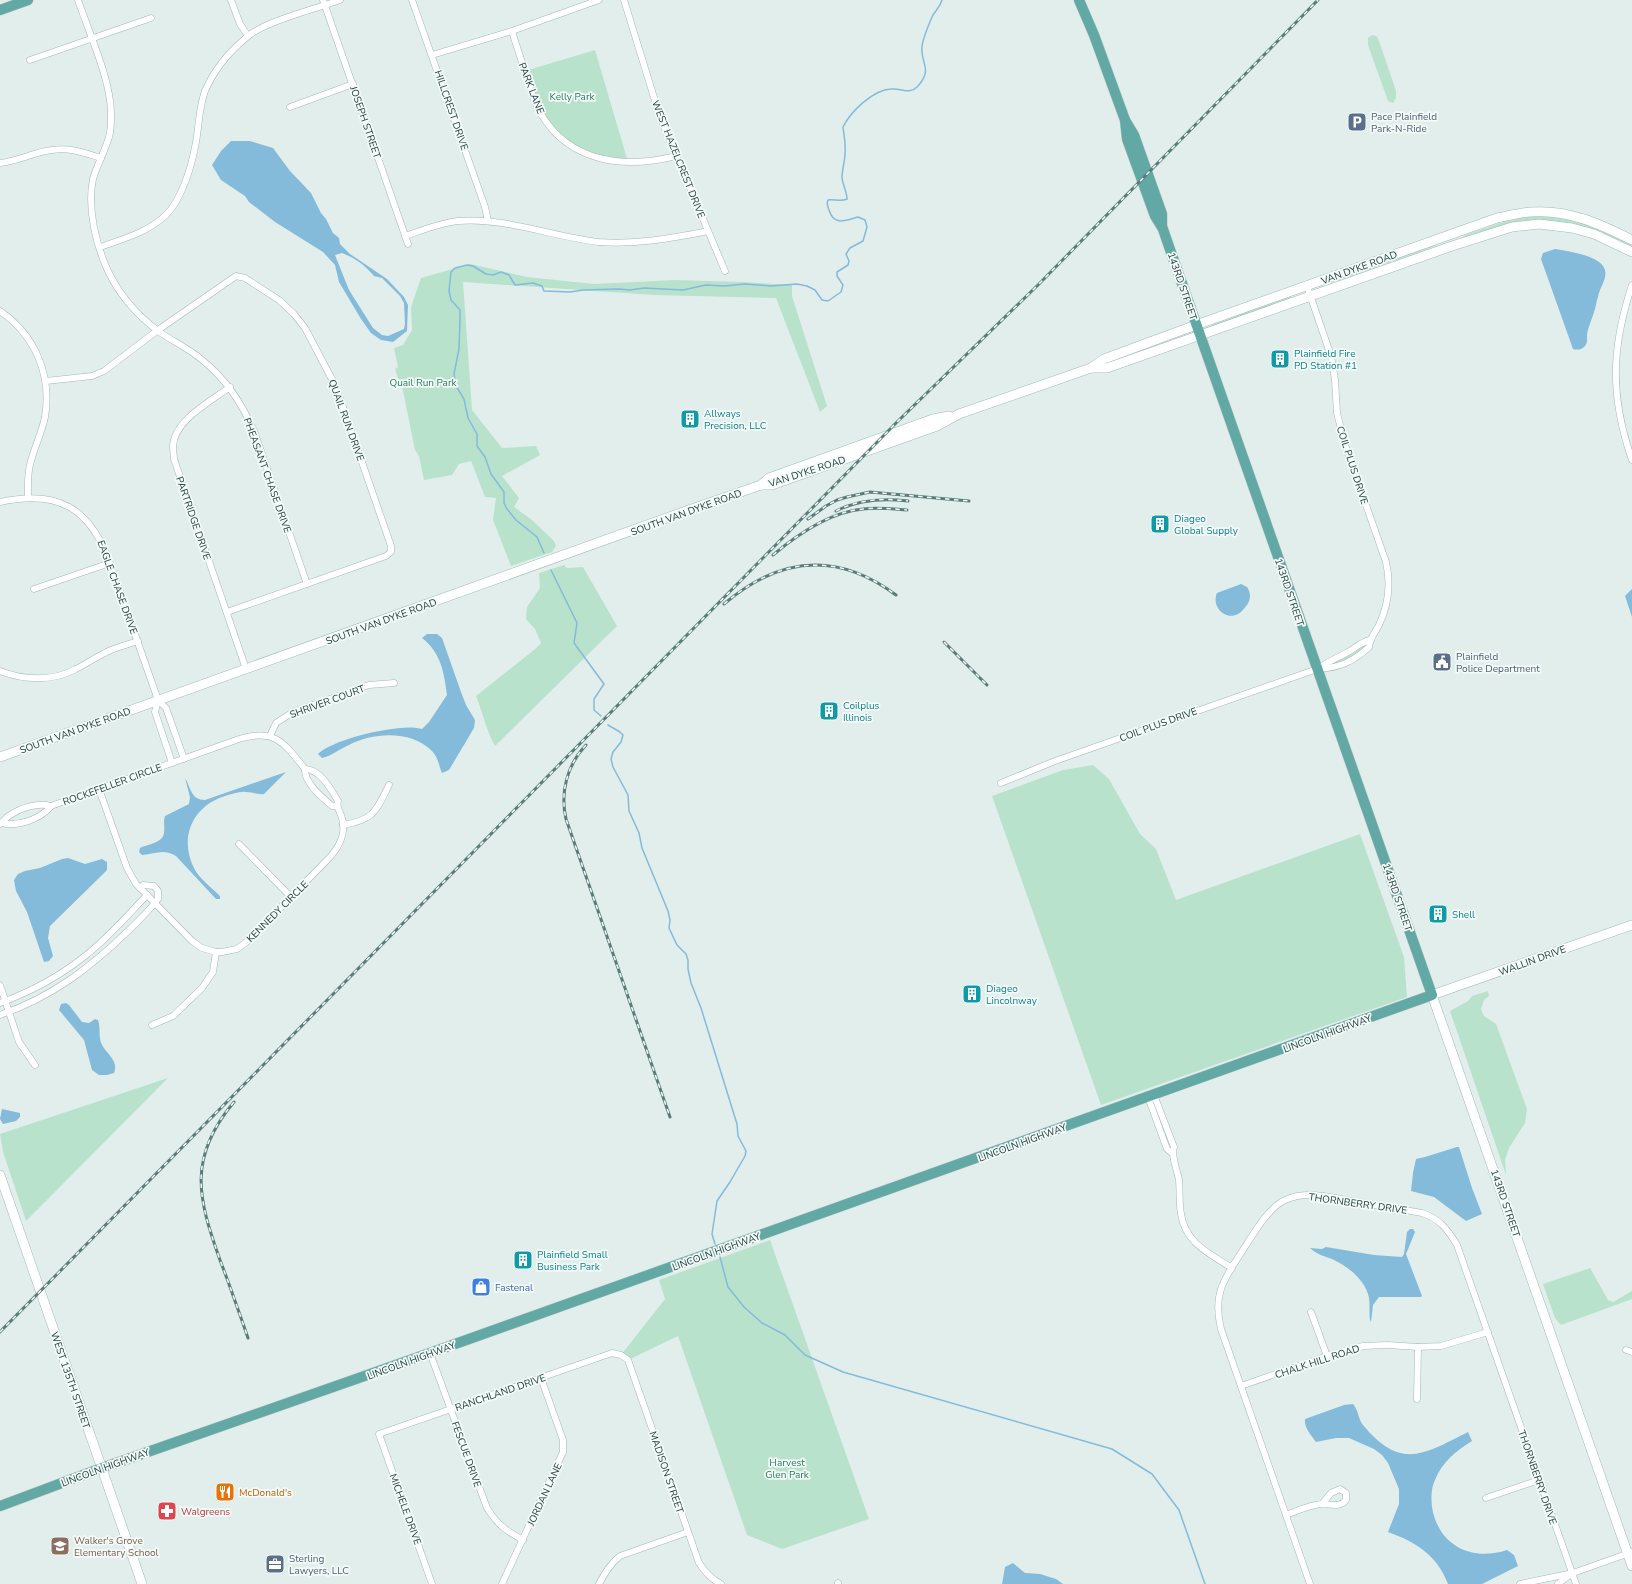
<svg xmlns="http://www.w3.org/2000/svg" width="1632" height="1584" viewBox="0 0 1632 1584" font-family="'Nunito Sans',sans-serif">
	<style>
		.green { fill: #b9e2cd }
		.water { fill: #84bada; fill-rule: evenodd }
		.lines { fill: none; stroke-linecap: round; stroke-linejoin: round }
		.stream { stroke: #84bada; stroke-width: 1.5 }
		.street-casing { stroke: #a4b7b5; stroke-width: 7 }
		.secondary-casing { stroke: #9fbbb8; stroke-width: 10 }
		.primary-casing { stroke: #c1caca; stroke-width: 11 }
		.street { stroke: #fff; stroke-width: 6 }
		.secondary { stroke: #fff; stroke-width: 9 }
		.primary { stroke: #62a9a6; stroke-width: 10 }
		.rail-casing { stroke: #5a7d7b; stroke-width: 3 }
		.rail { stroke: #f4faf8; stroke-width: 1.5; stroke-dasharray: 4.5; stroke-linecap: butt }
		.labels { text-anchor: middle; stroke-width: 3.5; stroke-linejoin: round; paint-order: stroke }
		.street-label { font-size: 10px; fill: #204240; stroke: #f4faf8 }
		.park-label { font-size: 10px; fill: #257e5b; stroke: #f4faf8 }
		.service-label { font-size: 10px; fill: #4e5e75; stroke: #f4faf8; text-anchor: start }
		.culture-label { font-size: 10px; fill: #0d838f; stroke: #f4faf8; text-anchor: start }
		.shop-label { font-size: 10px; fill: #366cbe; stroke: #f4faf8; text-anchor: start }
		.food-label { font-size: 10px; fill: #c56008; stroke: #f4faf8; text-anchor: start }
		.health-label { font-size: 10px; fill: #be3a42; stroke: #f4faf8; text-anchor: start }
		.education-label { font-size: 10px; fill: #785e54; stroke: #f4faf8; text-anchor: start }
	</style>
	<rect width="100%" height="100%" fill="#e2eeec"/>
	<g class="green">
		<path d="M1372,35L1376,36L1378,38L1396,91V98L1393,103L1388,101L1368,45V38Z"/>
		<path d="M595,50L628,162L597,159L563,140L541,114L525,71Z"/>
		<path d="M1532,215L1572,218L1632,242V246L1599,232L1560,224L1465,237L1463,236L1500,223Z"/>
		<path d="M1439,243L1433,247C1417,253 1400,259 1383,265C1363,273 1342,289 1319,288L1396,256Z"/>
		<path d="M470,264L527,277L594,284L675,280L744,282L792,285V296L827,406L820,412L776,298L654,295L463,282L472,410L502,448L536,446L540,455L502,476L519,498L514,507L532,520L554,541L556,546L552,552L511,566L493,520L496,498L485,497L471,461L459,464L452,475L424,480L419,456L415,450L401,381H399L395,369L398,367L394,348L403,345L412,330L411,307L421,278Z"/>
		<path d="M1291,295V298L1289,299L1212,327V325C1239,316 1264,302 1291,295Z"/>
		<path d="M564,565L567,568L583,567L617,626L495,746C486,730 483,713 476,696L534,650L541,643L535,629L526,619L527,607L540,588L539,573Z"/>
		<path d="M1364,644H1366L1367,646C1355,655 1345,662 1331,665L1355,652Z"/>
		<path d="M1093,765L1109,779L1140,834L1156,849L1176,900L1360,834L1404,957L1407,997L1101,1105L992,796L1063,770Z"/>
		<path d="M1488,991L1489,996L1484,1000L1481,1009L1484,1016L1496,1024L1527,1109L1525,1123L1509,1148L1505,1160L1506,1175L1450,1011L1468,1001L1472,996Z"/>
		<path d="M168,1078L26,1221L3,1152L0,1134Z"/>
		<path d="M770,1240L869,1519L782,1549L747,1535L678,1336L628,1360L621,1355L665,1299L659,1280Z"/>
		<path d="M1590,1268L1608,1300L1613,1302L1632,1291V1299L1561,1325L1555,1318L1543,1284Z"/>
	</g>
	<g class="water">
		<path d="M231,141H250L273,148L290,171L311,193L321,213L326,219L333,233L339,238L340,244L350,254L387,279L404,297L408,305L407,331L393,342L381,340L371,333L361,319L339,282L335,265L323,252L275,222L249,202L245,196L221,180L212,165L221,151ZM342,253C355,258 365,265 374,276L382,278L400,296L404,303L405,324L404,329L388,336L382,335L373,328L349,290L335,255Z"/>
		<path d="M1555,249C1567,251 1596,255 1603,266C1610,276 1600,286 1598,297C1596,302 1596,307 1594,312C1592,319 1588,327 1587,335C1587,340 1588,343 1584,347C1581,350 1577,350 1573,349L1541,259L1543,253Z"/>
		<path d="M1241,584L1247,587C1251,593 1251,599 1247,605C1244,608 1242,612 1238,614C1225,621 1211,606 1217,593Z"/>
		<path d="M1632,589V617L1625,596Z"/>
		<path d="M427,634H437L442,638L461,692L466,705L475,720L474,728L449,770L442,773C439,766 438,757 432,751C412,730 373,732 349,745C339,749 332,756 322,758L318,754C332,739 403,722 422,729L429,722L447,695C444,672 441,653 422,638Z"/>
		<path d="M286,772L264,794C258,795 253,792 246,792C240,791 232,794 225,796C192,806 178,839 195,870C201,880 212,888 220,896V899H216L176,856C164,848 155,854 142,855L139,852L140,848C148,844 163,843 164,833C165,827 163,822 165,816L189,804L190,797L185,778C191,788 191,800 205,800Z"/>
		<path d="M68,858L85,864L102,859L107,862V870L100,877L50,926L48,938L53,956L49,961L44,962L27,912L16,891L14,880L18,874L25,871L40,868L62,859Z"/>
		<path d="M66,1003L69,1005L82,1022L89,1023L95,1019L98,1020C101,1028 98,1037 102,1045C107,1054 119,1061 114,1073L107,1075H99L92,1070L84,1040L59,1010L61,1004Z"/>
		<path d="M2,1109L20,1113V1117L16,1121L3,1124L0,1119Z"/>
		<path d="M1457,1147H1459L1472,1188L1482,1214L1466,1221L1434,1197L1411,1191L1413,1173L1416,1159L1425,1157Z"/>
		<path d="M1410,1229H1413L1415,1232L1406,1254L1422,1296L1421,1297H1379L1373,1305L1371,1322L1370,1320C1369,1314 1370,1304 1369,1298C1366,1281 1349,1267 1334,1260C1325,1256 1317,1255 1310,1248L1322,1249L1326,1247L1374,1255L1402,1257L1404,1254L1407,1232Z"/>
		<path d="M1353,1404C1359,1411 1358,1419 1363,1425C1401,1471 1424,1454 1468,1432L1472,1441C1456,1451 1442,1462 1435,1480C1431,1488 1431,1498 1432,1507C1438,1545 1471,1562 1507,1550L1514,1555L1518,1566L1482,1584H1448C1437,1555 1416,1542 1388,1532L1399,1504V1489L1388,1463L1382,1455L1374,1449L1349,1438H1336L1316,1442C1311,1435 1304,1428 1305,1419L1344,1405Z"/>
		<path d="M1013,1563L1025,1573L1040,1574L1056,1579L1063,1584H1002L1005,1567Z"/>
	</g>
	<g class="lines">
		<g class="stream">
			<path d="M544,553L537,537L516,520L507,509L504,503V492L491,474L485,457L477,446V434L468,418L464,399L456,386L454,374L459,349L460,318V310L451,300L449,291L451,272L455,268L467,265L473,266L486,274L493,275L501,272L509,275L515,285L533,283L542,286L544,291L570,292L583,290L619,289L630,290L644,288L683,290L706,285L724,286L745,284L771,286L797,284L807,286L815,290L822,300L828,301L841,292L843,285L837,276V272L848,265L849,261L846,254L850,248L863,241L867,227L865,220L858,217C844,221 834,226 829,210C828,206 826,205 828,200C835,199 841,202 847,199C847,192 843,186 842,178C842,169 845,161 845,153C846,144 844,136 843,127C851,111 873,90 891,89C902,88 909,95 917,87C934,69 920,63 922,47C922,41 930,21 933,15C936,10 940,7 942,0"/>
			<path d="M551,570L577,623L574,643L604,684L594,699V710L601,716"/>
			<path d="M608,725L620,732L623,735L621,742L613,752L611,759L613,767L628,795L629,811L639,833L642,848L668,911L670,920L669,928L677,945L686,954L688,960V969L691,983L701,1008L737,1124L738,1136L746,1151L745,1156L730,1182L717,1201L712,1234L715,1244"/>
			<path d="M720,1257L728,1287L744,1307L762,1323L785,1335L805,1355L843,1372L1112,1449L1152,1474L1179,1510L1205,1584"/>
		</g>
		<g class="street-casing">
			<g id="street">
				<path d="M78,0C89,33 112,82 111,116C111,122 111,131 109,137C105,151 97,165 93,179C87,208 96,245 108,271C119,294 137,315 158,331C172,341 188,348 201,359C226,379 241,402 254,431L307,584"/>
				<path d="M231,0L240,24L248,36"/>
				<path d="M323,0L408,244"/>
				<path d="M412,0L485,207L488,221"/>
				<path d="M624,0L660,117L725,271"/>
				<path d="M512,31C517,48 523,65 529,83C532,93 535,105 541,114C570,163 625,169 676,156"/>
				<path d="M432,55L512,31L599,0"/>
				<path d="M30,60L151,18"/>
				<path d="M290,107L353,84"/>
				<path d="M0,163C19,161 34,152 52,150C69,147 85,153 101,158"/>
				<path d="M405,236C423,230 440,223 458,221C505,217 553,237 599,242C636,245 673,238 708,231"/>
				<path d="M100,247C123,239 146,233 165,216C182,200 192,165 196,142C199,125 199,107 205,91C214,70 230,51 247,37C265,21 316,9 340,0"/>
				<path d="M1632,285C1611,349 1610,396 1632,460"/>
				<path d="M1307,286L1331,356L1335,380L1337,413L1345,445L1386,562C1391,584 1389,604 1379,625C1375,633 1370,638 1369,647C1353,662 1339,668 1317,669"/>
				<path d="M0,311C35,335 52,375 45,417C42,432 35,446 31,461C27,473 28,485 28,497"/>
				<path d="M46,381L92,376L104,371L158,330L236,276L245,278L279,300L294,314L305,328L336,387L391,546V552L386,556L227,612"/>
				<path d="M230,387C211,401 173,421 173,447C173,451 174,455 174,459L246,669"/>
				<path d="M0,502C58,489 90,508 110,563L158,700L166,708L184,759"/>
				<path d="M34,589L110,563"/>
				<path d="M0,671C24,680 52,682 76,669C88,663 99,655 111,650C120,646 129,644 138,641"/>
				<path d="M158,700L155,712L172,763"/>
				<path d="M270,736L276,723L293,712L369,685L394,683"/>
				<path d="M1001,783L1055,761L1317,669C1327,662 1337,658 1348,652C1355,648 1361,642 1370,640"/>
				<path d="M99,789L127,868L136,884L147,895L192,941L202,948L216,952H222L237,949L249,940L331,856C341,844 347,831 341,815C339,810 336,807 338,801C331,789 320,769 305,769"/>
				<path d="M2,823C18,827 41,819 51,806L239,739C275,728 284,743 305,769C304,783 322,797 332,806H336"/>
				<path d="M0,824C4,821 6,817 10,815C21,808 38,802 51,806"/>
				<path d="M343,825C374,820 376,811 389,785"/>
				<path d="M239,844L291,897"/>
				<path d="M0,985L19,1042L35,1065"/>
				<path d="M0,1003C30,992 60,976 85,956C108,938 127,916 147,895"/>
				<path d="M0,1015C52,997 90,968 129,930C139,920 150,910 158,899V891L154,886L143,885L140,888"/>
				<path d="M152,1025L173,1016L202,988L213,972L216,952"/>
				<path d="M1154,1095L1174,1147C1171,1157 1177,1169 1179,1180C1180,1191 1179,1203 1181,1214C1185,1243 1210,1254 1232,1268"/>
				<path d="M1148,1097L1167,1149L1172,1153"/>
				<path d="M1311,1312L1327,1356"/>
				<path d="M1626,1350L1632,1352"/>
				<path d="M430,1353L487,1508C497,1524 506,1531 523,1540"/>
				<path d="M1241,1386L1327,1356L1363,1346L1388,1345L1418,1347L1441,1346L1488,1332"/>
				<path d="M1417,1399L1418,1347"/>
				<path d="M1486,1498L1539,1480"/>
				<path d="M1286,1515C1297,1511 1311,1504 1323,1504C1331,1504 1340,1508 1346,1500V1493L1340,1489L1331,1493L1322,1504"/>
				<path d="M432,1584L379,1434L612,1353L621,1355L628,1360L699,1563C705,1572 711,1579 721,1584"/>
				<path d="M502,1584L563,1452V1440L541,1378"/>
				<path d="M599,1584C605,1573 610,1564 620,1556L688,1532"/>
				<path d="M838,1584V1583"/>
				<path d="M1310,1584L1221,1329C1213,1297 1222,1282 1239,1256C1250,1240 1267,1208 1285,1200C1308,1189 1336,1199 1359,1202C1380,1206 1401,1209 1422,1213C1439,1218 1448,1230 1457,1245L1576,1584"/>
				<path d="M1520,1584L1573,1573L1632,1552"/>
				<path d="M1558,1584L1571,1574"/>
			</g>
		</g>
		<g class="secondary-casing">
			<g id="secondary">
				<path d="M1091,368H1107L1452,246L1512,227L1539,224L1572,228L1594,234L1632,252"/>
				<path d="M761,485L769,478L933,419L949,416"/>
				<path d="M0,757L686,511L761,485H772L937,426L959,414L1091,368L1104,359L1196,325L1497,218C1508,216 1519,213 1531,212C1568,209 1600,224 1632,240"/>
				<path d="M1632,925L1432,995L1632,1566"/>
				<path d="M0,1175L142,1584"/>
			</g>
		</g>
		<g class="primary-casing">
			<g id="primary">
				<path d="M1079,0L1094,35L1125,120L1134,135L1162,214V226"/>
				<path d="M0,10L28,0"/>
				<path d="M0,1506L102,1468L430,1353L1432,995L1166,238L1163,229L1155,216L1127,139L1125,120"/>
			</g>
		</g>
		<use href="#street" class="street"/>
		<use href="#secondary" class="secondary"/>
		<use href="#primary" class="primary"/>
		<g class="rail-casing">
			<g id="rail">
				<path d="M836,511C859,499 883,498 908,501"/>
				<path d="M808,519L826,506L837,500L847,497L870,492L969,501"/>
				<path d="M773,555C798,534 830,512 863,509C878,507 892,509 907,510"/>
				<path d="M724,604C779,557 837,551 896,595"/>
				<path d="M944,642L987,685"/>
				<path d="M586,745C567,765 560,792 566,819L670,1117"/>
				<path d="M234,1102C187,1158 198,1198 220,1260C230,1286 239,1312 248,1338"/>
				<path d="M0,1332L897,422L1038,285L1318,0"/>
			</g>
		</g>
		<use href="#rail" class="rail"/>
	</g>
	<defs>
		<g id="parking-square" transform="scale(1)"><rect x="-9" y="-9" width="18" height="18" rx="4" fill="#5c6f8a" stroke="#f4faf8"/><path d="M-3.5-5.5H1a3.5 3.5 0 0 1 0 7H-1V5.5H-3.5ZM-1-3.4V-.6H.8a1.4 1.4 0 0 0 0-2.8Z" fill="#fff"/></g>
		<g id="building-square" transform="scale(1)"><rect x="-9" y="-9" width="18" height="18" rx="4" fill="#0f9aa8" stroke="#f4faf8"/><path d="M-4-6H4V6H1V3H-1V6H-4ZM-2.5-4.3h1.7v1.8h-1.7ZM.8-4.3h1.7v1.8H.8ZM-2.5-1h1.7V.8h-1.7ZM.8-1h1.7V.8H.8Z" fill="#fff"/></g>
		<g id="civic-square" transform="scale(1)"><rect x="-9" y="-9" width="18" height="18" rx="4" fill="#5c6f8a" stroke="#f4faf8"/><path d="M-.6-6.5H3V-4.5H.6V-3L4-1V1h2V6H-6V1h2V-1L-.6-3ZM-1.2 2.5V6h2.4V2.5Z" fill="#fff"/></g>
		<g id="shop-square" transform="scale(1)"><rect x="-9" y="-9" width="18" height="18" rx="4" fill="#3f7fe0" stroke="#f4faf8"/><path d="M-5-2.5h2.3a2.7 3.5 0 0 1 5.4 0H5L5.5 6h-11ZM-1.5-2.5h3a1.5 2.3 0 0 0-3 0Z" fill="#fff"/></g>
		<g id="restaurant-square" transform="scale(1)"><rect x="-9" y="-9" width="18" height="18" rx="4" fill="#e8710a" stroke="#f4faf8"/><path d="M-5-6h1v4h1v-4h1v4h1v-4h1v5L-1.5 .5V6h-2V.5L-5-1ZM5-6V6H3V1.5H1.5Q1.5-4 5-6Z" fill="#fff"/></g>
		<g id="pharmacy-square" transform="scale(1)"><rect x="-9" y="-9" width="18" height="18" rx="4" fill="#e0444e" stroke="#f4faf8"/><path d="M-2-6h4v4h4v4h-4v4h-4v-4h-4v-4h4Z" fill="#fff"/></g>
		<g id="school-square" transform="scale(1)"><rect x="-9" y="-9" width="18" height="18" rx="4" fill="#8d6e63" stroke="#f4faf8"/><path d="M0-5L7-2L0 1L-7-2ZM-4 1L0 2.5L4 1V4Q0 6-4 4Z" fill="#fff"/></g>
		<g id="office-square" transform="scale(1)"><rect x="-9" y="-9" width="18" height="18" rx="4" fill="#5c6f8a" stroke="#f4faf8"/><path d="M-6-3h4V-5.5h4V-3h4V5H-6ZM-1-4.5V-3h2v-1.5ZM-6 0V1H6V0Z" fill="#fff"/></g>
	</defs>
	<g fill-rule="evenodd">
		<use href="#parking-square" x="1357" y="122"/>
		<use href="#building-square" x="1280" y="359"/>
		<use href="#building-square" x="690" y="419"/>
		<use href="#building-square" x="1160" y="524"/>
		<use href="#civic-square" x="1442" y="662"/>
		<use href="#building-square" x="829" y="711"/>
		<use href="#building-square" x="1438" y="914"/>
		<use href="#building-square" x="972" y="994"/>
		<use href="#building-square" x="523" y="1260"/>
		<use href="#shop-square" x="481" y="1287"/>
		<use href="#restaurant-square" x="225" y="1492"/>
		<use href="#pharmacy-square" x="167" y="1511"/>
		<use href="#school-square" x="60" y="1546"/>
		<use href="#office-square" x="275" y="1564"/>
	</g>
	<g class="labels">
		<g class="street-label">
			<text transform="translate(532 88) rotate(69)" y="4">PARK LANE</text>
			<text transform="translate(452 110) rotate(71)" y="4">HILLCREST DRIVE</text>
			<text transform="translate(366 122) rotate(71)" y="4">JOSEPH STREET</text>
			<text transform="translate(679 159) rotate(68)" y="4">WEST HAZELCREST DRIVE</text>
			<text transform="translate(1359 267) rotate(-20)" y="4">VAN DYKE ROAD</text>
			<text transform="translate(1183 286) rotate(71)" y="4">143RD STREET</text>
			<text transform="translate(347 420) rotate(70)" y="4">QUAIL RUN DRIVE</text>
			<text transform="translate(1353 465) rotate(72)" y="4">COIL PLUS DRIVE</text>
			<text transform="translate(807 471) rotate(-18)" y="4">VAN DYKE ROAD</text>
			<text transform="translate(268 475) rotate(70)" y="4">PHEASANT CHASE DRIVE</text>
			<text transform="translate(686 512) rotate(-20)" y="4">SOUTH VAN DYKE ROAD</text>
			<text transform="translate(194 518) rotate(71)" y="4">PARTRIDGE DRIVE</text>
			<text transform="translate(118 587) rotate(70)" y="4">EAGLE CHASE DRIVE</text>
			<text transform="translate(1290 592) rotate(71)" y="4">143RD STREET</text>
			<text transform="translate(381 621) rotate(-20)" y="4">SOUTH VAN DYKE ROAD</text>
			<text transform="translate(327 701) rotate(-20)" y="4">SHRIVER COURT</text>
			<text transform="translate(1158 724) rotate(-20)" y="4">COIL PLUS DRIVE</text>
			<text transform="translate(75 730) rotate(-20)" y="4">SOUTH VAN DYKE ROAD</text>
			<text transform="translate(112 784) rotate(-20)" y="4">ROCKEFELLER CIRCLE</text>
			<text transform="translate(1398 897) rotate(71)" y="4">143RD STREET</text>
			<text transform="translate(277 911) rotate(-45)" y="4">KENNEDY CIRCLE</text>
			<text transform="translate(1532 960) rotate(-20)" y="4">WALLIN DRIVE</text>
			<text transform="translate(1327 1033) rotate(-20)" y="4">LINCOLN HIGHWAY</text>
			<text transform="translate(1022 1142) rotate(-20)" y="4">LINCOLN HIGHWAY</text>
			<text transform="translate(1358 1203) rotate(8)" y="4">THORNBERRY DRIVE</text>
			<text transform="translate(1506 1203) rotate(71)" y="4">143RD STREET</text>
			<text transform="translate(716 1251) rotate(-20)" y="4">LINCOLN HIGHWAY</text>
			<text transform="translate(411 1360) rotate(-20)" y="4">LINCOLN HIGHWAY</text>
			<text transform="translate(1317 1361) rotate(-18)" y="4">CHALK HILL ROAD</text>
			<text transform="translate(71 1380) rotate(71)" y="4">WEST 135TH STREET</text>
			<text transform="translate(500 1392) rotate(-19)" y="4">RANCHLAND DRIVE</text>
			<text transform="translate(467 1454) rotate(70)" y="4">FESCUE DRIVE</text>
			<text transform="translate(105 1467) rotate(-20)" y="4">LINCOLN HIGHWAY</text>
			<text transform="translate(667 1472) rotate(71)" y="4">MADISON STREET</text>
			<text transform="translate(1538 1477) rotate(71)" y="4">THORNBERRY DRIVE</text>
			<text transform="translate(544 1494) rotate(-65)" y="4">JORDAN LANE</text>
			<text transform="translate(406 1509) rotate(70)" y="4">MICHELE DRIVE</text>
		</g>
		<g class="park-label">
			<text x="572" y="100">Kelly Park</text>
			<text x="423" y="386">Quail Run Park</text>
			<text x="787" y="1466">Harvest<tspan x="787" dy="12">Glen Park</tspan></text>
		</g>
		<g class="service-label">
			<text x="1371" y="120">Pace Plainfield<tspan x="1371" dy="12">Park-N-Ride</tspan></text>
			<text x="1456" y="660">Plainfield<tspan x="1456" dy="12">Police Department</tspan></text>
			<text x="289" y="1562">Sterling<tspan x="289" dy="12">Lawyers, LLC</tspan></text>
		</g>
		<g class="culture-label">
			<text x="1294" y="357">Plainfield Fire<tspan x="1294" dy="12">PD Station #1</tspan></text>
			<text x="704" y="417">Allways<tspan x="704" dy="12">Precision, LLC</tspan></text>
			<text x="1174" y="522">Diageo<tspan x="1174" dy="12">Global Supply</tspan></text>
			<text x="843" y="709">Coilplus<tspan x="843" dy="12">Illinois</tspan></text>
			<text x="1452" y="918">Shell</text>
			<text x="986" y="992">Diageo<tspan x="986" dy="12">Lincolnway</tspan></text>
			<text x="537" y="1258">Plainfield Small<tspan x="537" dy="12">Business Park</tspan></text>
		</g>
		<g class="shop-label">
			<text x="495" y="1291">Fastenal</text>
		</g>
		<g class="food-label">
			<text x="239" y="1496">McDonald's</text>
		</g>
		<g class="health-label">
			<text x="181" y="1515">Walgreens</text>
		</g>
		<g class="education-label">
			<text x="74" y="1544">Walker's Grove<tspan x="74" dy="12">Elementary School</tspan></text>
		</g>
	</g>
</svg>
